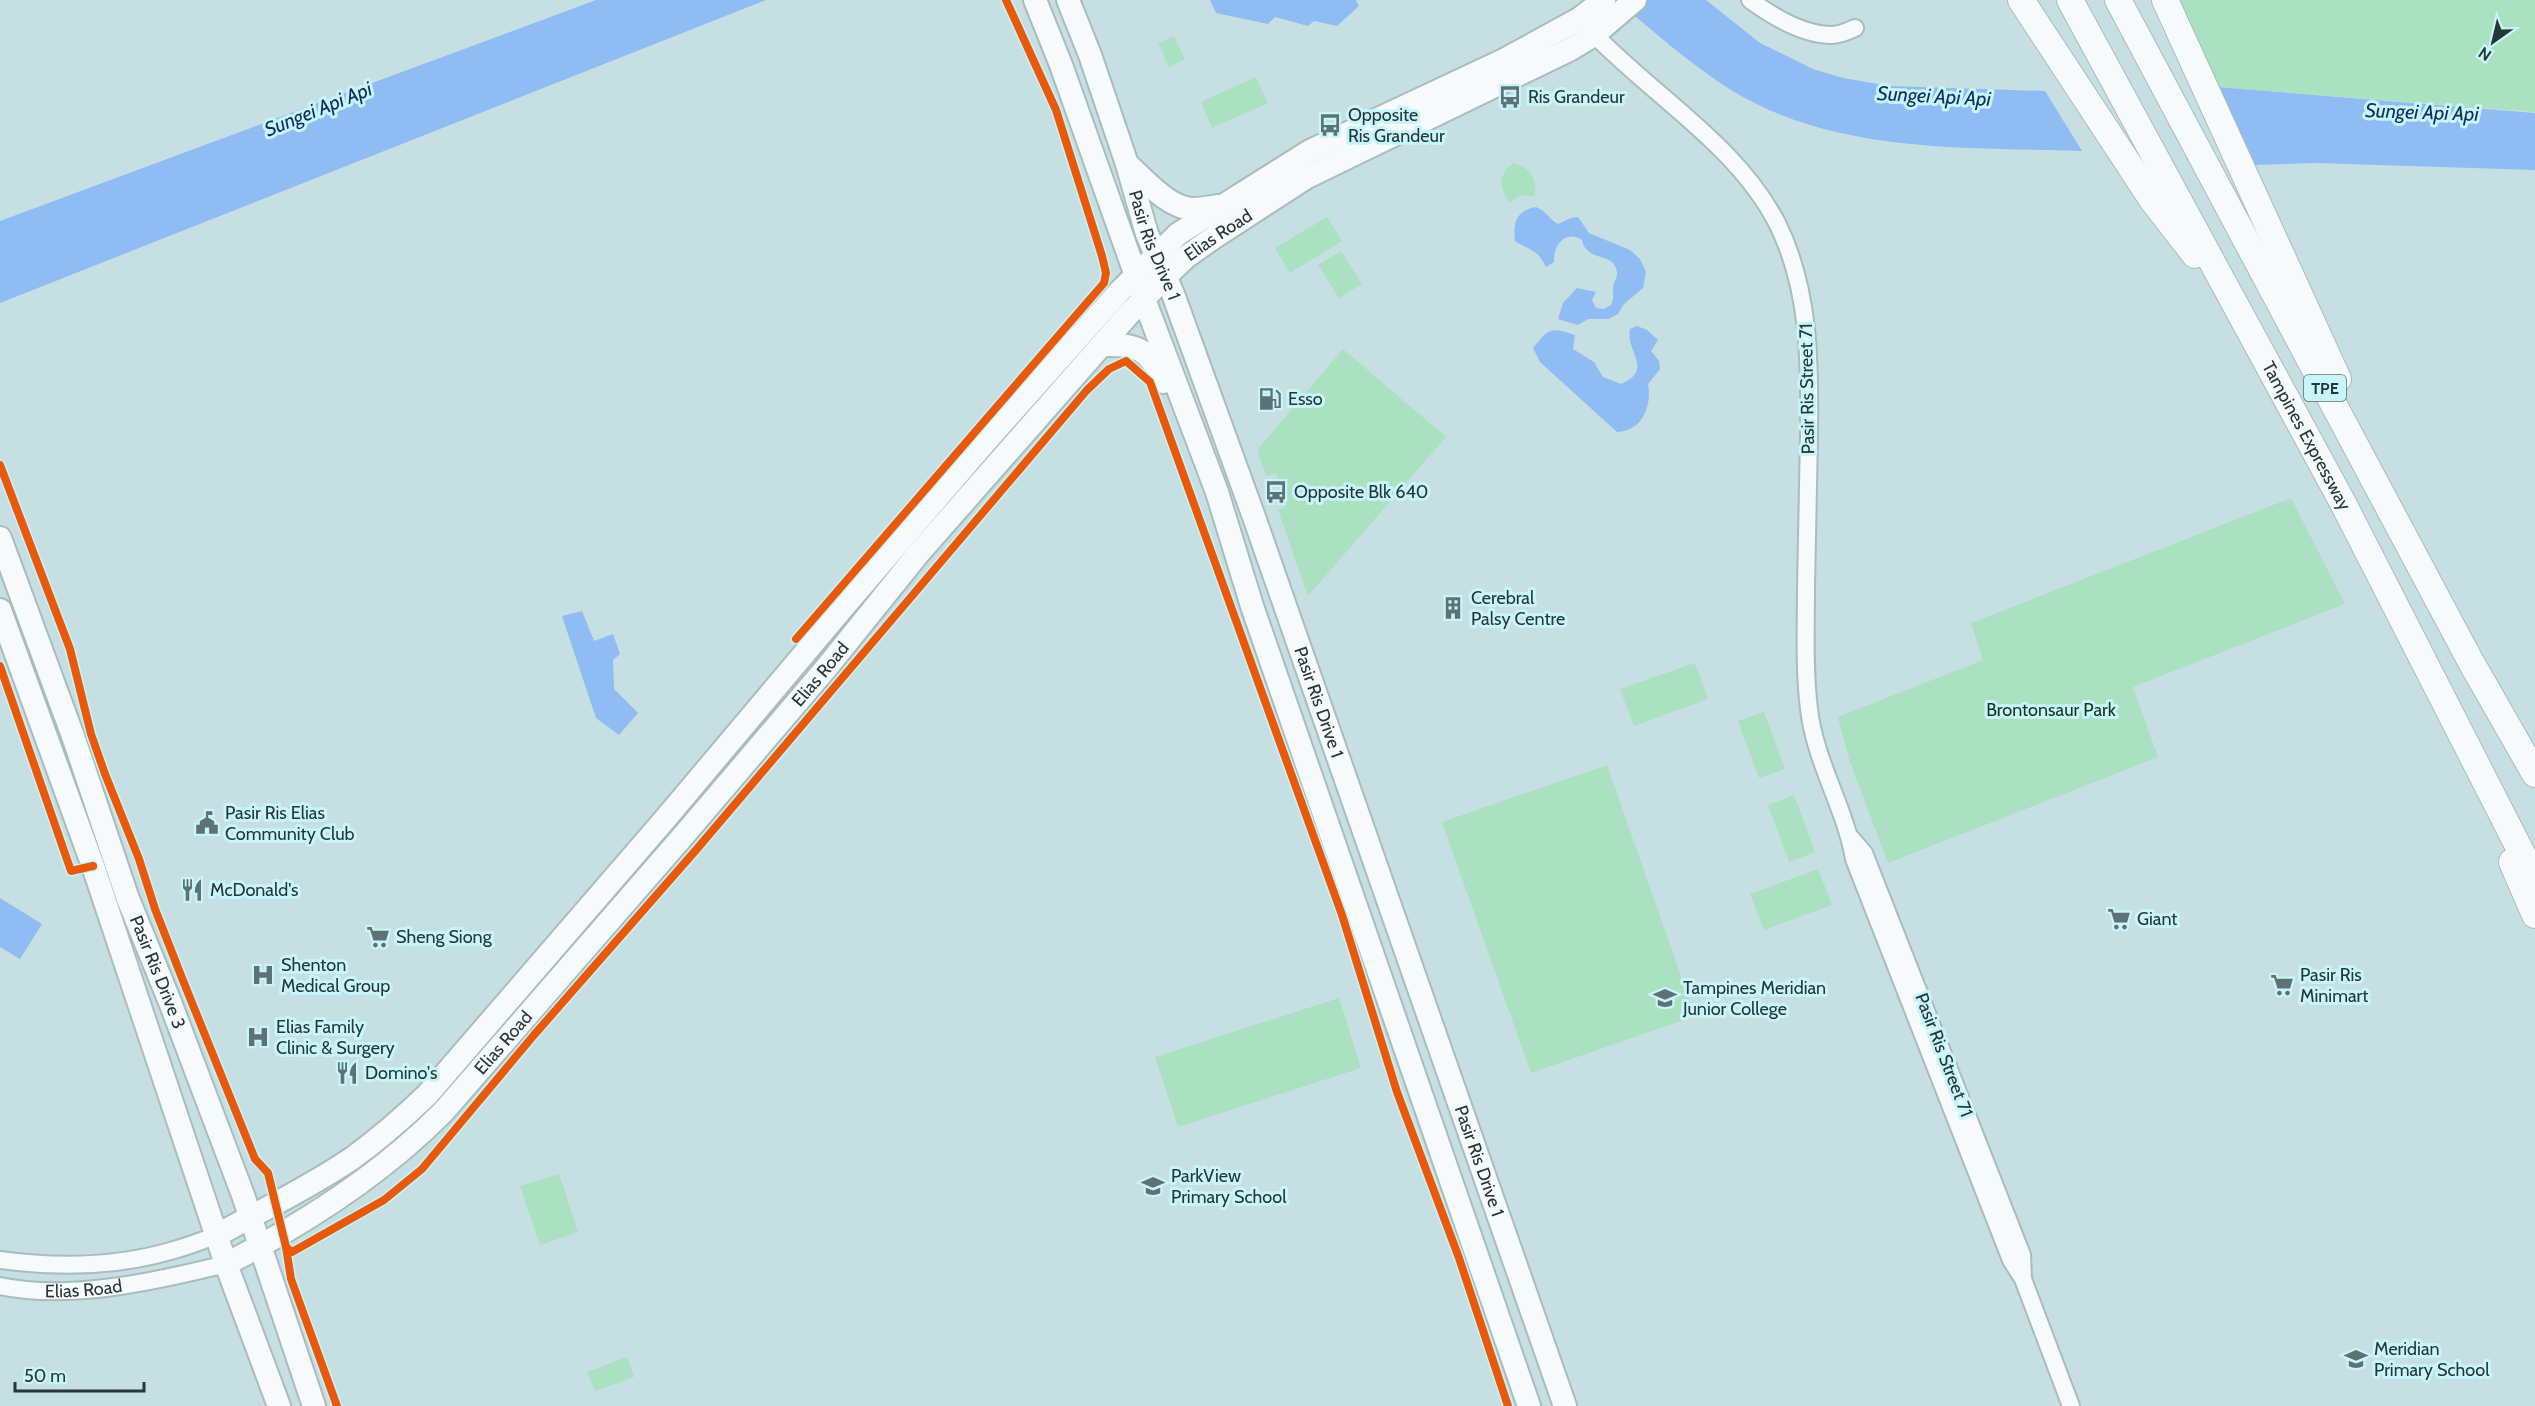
<svg xmlns="http://www.w3.org/2000/svg" width="2535" height="1406" viewBox="0 0 2535 1406" font-family="Cabin,sans-serif">
	<style>
		.green { fill: #aae1c0 }
		.water { fill: #8fbcf3 }
		.lines { fill: none; stroke-linecap: round; stroke-linejoin: round }
		.minor-casing { stroke: #a9bcbe; stroke-width: 20 }
		.major-casing { stroke: #a9bcbe; stroke-width: 26 }
		.highway-casing { stroke: #a9bcbe; stroke-width: 28 }
		.minor { stroke: #f6fafb; stroke-width: 16 }
		.major { stroke: #f6fafb; stroke-width: 22 }
		.highway { stroke: #f6fafb; stroke-width: 26 }
		.cycleway-casing { stroke: #c8f5fa; stroke-width: 11 }
		.cycleway { stroke: #e8590c; stroke-width: 8 }
		.labels { text-anchor: middle; stroke-width: 6; stroke-linejoin: round; paint-order: stroke }
		.shield { fill: #c8f5fa; stroke: #567073; stroke-width: 1.5 }
		.shield-label { font-size: 16px; font-weight: bold; fill: #253739 }
		.poi-label { font-size: 18px; fill: #253739; stroke: #c8f5fa; text-anchor: start }
		.street-label { font-size: 18px; fill: #253739; stroke: #c8f5fa }
		.park-label { font-size: 18px; fill: #13371d; stroke: #c8f5fa }
		.water-label { font-size: 20px; font-style: italic; fill: #0e3160; stroke: #c8f5fa }
	</style>
	<rect width="100%" height="100%" fill="#c6dfe2"/>
	<g class="green">
		<path d="M2177,0H2535V112L2217,87Z"/>
		<path d="M1174,36L1185,59L1169,67L1158,43Z"/>
		<path d="M1256,77L1268,103L1212,128L1201,102Z"/>
		<path d="M1514,163C1529,167 1539,180 1534,197C1523,194 1518,194 1511,203C1499,191 1497,173 1514,163Z"/>
		<path d="M1327,217L1342,241L1290,273L1275,248Z"/>
		<path d="M1341,251L1362,284L1339,298L1318,265Z"/>
		<path d="M1343,349L1446,437L1308,596L1278,510L1287,506L1276,473L1266,476L1257,450Z"/>
		<path d="M2291,498L2345,604L2133,687L2158,757L1888,863L1849,759L1838,717L1983,660L1971,623Z"/>
		<path d="M1695,663L1708,699L1634,726L1620,689Z"/>
		<path d="M1764,712L1785,769L1759,778L1738,721Z"/>
		<path d="M1607,765L1695,1016L1531,1073L1442,822Z"/>
		<path d="M1794,795L1815,852L1789,862L1768,805Z"/>
		<path d="M1818,869L1832,905L1764,930L1750,894Z"/>
		<path d="M1339,998L1361,1068L1178,1127L1155,1057Z"/>
		<path d="M559,1174L578,1232L540,1245L520,1186Z"/>
		<path d="M627,1357L634,1377L595,1391L587,1372Z"/>
	</g>
	<g class="water">
		<path d="M596,0H766L0,303V221Z"/>
		<path d="M1210,0H1356L1359,6L1337,26L1314,21L1308,26L1275,17L1268,24L1216,13Z"/>
		<path d="M1616,0H1706L1760,43L1813,69L1843,78L1890,86L2045,91L2082,151C1965,147 1835,154 1731,90C1690,64 1653,31 1616,0Z"/>
		<path d="M2217,87L2535,113V170L2316,163L2252,165Z"/>
		<path d="M1536,207C1548,212 1550,221 1558,224L1571,218L1578,217L1589,233L1630,250L1640,259L1646,272L1643,288L1624,304L1618,314L1609,319H1588L1578,325L1558,319L1563,303L1577,288L1596,292L1592,300L1596,308L1604,309L1611,305C1615,296 1612,294 1613,287C1614,281 1617,279 1617,273C1615,250 1587,264 1582,240C1565,229 1553,246 1554,262L1546,267C1537,248 1530,251 1515,241C1513,222 1516,211 1536,207Z"/>
		<path d="M1637,326L1647,330L1658,340L1651,351L1659,361L1660,369L1648,384C1652,405 1643,431 1617,432L1540,362L1533,348C1548,329 1551,326 1575,335L1573,349L1594,362L1603,377L1621,384C1655,370 1625,351 1630,329Z"/>
		<path d="M582,611L594,641L613,634L620,654L613,660L614,689L638,713L619,735L596,718L562,616Z"/>
		<path d="M0,898L42,924L20,959L0,947Z"/>
	</g>
	<g class="lines">
		<g class="minor-casing">
			<g id="minor">
				<path d="M1750,0C1772,16 1804,35 1832,35C1840,35 1848,31 1855,28"/>
				<path d="M1587,27C1647,92 1736,143 1777,223C1810,289 1810,363 1809,435C1808,486 1807,537 1806,588C1806,628 1804,669 1809,709C1815,762 1845,807 1854,859L2011,1260L2023,1279L2071,1406"/>
				<path d="M1851,838L1864,853L2022,1255L2023,1278"/>
				<path d="M0,1260C58,1268 117,1267 174,1250C189,1246 203,1240 218,1235"/>
				<path id="s1" d="M0,1286C70,1301 157,1281 226,1264"/>
			</g>
		</g>
		<g class="major-casing">
			<g id="major">
				<path d="M1035,0L1061,65L1150,315L1217,492L1252,606L1529,1406"/>
				<path id="s2" d="M1068,0L1090,55L1127,164L1147,234L1173,294L1254,517L1565,1406"/>
				<path d="M1127,164C1145,180 1169,209 1194,209C1202,209 1211,207 1218,206"/>
				<path d="M1103,345C1137,344 1150,349 1163,382"/>
				<path id="s3" d="M0,538L74,739L128,899L170,1002L243,1195L314,1406"/>
				<path d="M0,610L93,866L226,1264L279,1406"/>
				<path d="M218,1235C263,1209 311,1187 354,1157C380,1138 404,1117 427,1095L666,818L841,610L987,440L1119,292L1178,234L1310,151L1504,60L1579,19L1604,0"/>
				<path id="s4" d="M226,1264C306,1223 381,1175 444,1111L684,835L827,667L918,554L1128,315L1166,276L1186,257L1216,236L1307,177L1569,50L1594,35L1635,0"/>
			</g>
		</g>
		<g class="highway-casing">
			<g id="highway">
				<path d="M2021,0L2153,201L2195,255"/>
				<path id="s5" d="M2070,0L2344,505L2535,879"/>
				<path d="M2118,0L2471,662L2535,774"/>
				<path d="M2165,0L2338,379"/>
				<path d="M2512,862L2535,915"/>
			</g>
		</g>
		<use href="#minor" class="minor"/>
		<use href="#major" class="major"/>
		<use href="#highway" class="highway"/>
		<g class="cycleway-casing">
			<g id="cycleway">
				<path d="M0,465L70,649L91,734L105,774L139,859L155,909L182,978L255,1159L268,1173L286,1247L291,1279L337,1406"/>
				<path d="M796,639L1104,283L1106,273L1102,256L1056,110L1006,0"/>
				<path d="M0,666L71,871L93,866"/>
				<path d="M286,1247L292,1252L384,1200L422,1169L534,1035L696,850L1087,390L1109,369L1126,361L1150,382L1342,915L1397,1092L1459,1258L1508,1406"/>
			</g>
		</g>
		<use href="#cycleway" class="cycleway"/>
	</g>
	<defs>
		<g id="bus-bare" transform="scale(1.8)"><path d="M-5-6H5V4H4V6H2V4H-2V6H-4V4H-5ZM-3.5-4V0h7V-4ZM-3.5 1.2v1.5H-2V1.2ZM2 1.2v1.5H3.5V1.2Z" fill="#5d7274" stroke="#c8f5fa" stroke-width="2.5" paint-order="stroke"/></g>
		<g id="fuel-bare" transform="scale(1.8)"><path d="M-5.5-6h7V0h2V4h1.3V-2.5L3-4.5l.8-.8L6-3V5H2.5V1h-1V6h-7ZM-4.2-4.7v3.2H.2V-4.7Z" fill="#5d7274" stroke="#c8f5fa" stroke-width="2.5" paint-order="stroke"/></g>
		<g id="building-bare" transform="scale(1.8)"><path d="M-4-6H4V6H1V3H-1V6H-4ZM-2.5-4.3h1.7v1.8h-1.7ZM.8-4.3h1.7v1.8H.8ZM-2.5-1h1.7V.8h-1.7ZM.8-1h1.7V.8H.8Z" fill="#5d7274" stroke="#c8f5fa" stroke-width="2.5" paint-order="stroke"/></g>
		<g id="civic-bare" transform="scale(1.8)"><path d="M-.6-6.5H3V-4.5H.6V-3L4-1V1h2V6H-6V1h2V-1L-.6-3ZM-1.2 2.5V6h2.4V2.5Z" fill="#5d7274" stroke="#c8f5fa" stroke-width="2.5" paint-order="stroke"/></g>
		<g id="restaurant-bare" transform="scale(1.8)"><path d="M-5-6h1v4h1v-4h1v4h1v-4h1v5L-1.5 .5V6h-2V.5L-5-1ZM5-6V6H3V1.5H1.5Q1.5-4 5-6Z" fill="#5d7274" stroke="#c8f5fa" stroke-width="2.5" paint-order="stroke"/></g>
		<g id="supermarket-bare" transform="scale(1.8)"><path d="M-6-5.5h2.5l.6 2H6L4.5 2H-2.5L-4.4-4H-6ZM-1.5 3.2a1.3 1.3 0 1 0 .1 0ZM3 3.2a1.3 1.3 0 1 0 .1 0Z" fill="#5d7274" stroke="#c8f5fa" stroke-width="2.5" paint-order="stroke"/></g>
		<g id="hospital-bare" transform="scale(1.8)"><path d="M-5-5h3v3.5h4V-5h3V5h-3V1.5h-4V5h-3Z" fill="#5d7274" stroke="#c8f5fa" stroke-width="2.5" paint-order="stroke"/></g>
		<g id="university-bare" transform="scale(1.8)"><path d="M0-5L7-2L0 1L-7-2ZM-4 1L0 2.5L4 1V4Q0 6-4 4Z" fill="#5d7274" stroke="#c8f5fa" stroke-width="2.5" paint-order="stroke"/></g>
		<g id="school-bare" transform="scale(1.8)"><path d="M0-5L7-2L0 1L-7-2ZM-4 1L0 2.5L4 1V4Q0 6-4 4Z" fill="#5d7274" stroke="#c8f5fa" stroke-width="2.5" paint-order="stroke"/></g>
	</defs>
	<g fill-rule="evenodd">
		<use href="#bus-bare" x="1510" y="97"/>
		<use href="#bus-bare" x="1330" y="125"/>
		<use href="#fuel-bare" x="1270" y="399"/>
		<use href="#bus-bare" x="1276" y="492"/>
		<use href="#building-bare" x="1453" y="608"/>
		<use href="#civic-bare" x="207" y="823"/>
		<use href="#restaurant-bare" x="192" y="890"/>
		<use href="#supermarket-bare" x="2119" y="919"/>
		<use href="#supermarket-bare" x="378" y="937"/>
		<use href="#hospital-bare" x="263" y="975"/>
		<use href="#supermarket-bare" x="2282" y="985"/>
		<use href="#university-bare" x="1665" y="998"/>
		<use href="#hospital-bare" x="258" y="1037"/>
		<use href="#restaurant-bare" x="347" y="1073"/>
		<use href="#school-bare" x="1153" y="1186"/>
		<use href="#school-bare" x="2356" y="1359"/>
	</g>
	<g class="labels">
		<rect class="shield" x="2304" y="375" width="42" height="26" rx="4.5"/>
		<g class="shield-label">
			<text x="2325" y="394">TPE</text>
		</g>
		<g class="poi-label">
			<text x="1528" y="103">Ris Grandeur</text>
			<text x="1348" y="121">Opposite<tspan x="1348" dy="21">Ris Grandeur</tspan></text>
			<text x="1288" y="405">Esso</text>
			<text x="1294" y="498">Opposite Blk 640</text>
			<text x="1471" y="604">Cerebral<tspan x="1471" dy="21">Palsy Centre</tspan></text>
			<text x="225" y="819">Pasir Ris Elias<tspan x="225" dy="21">Community Club</tspan></text>
			<text x="210" y="896">McDonald's</text>
			<text x="2137" y="925">Giant</text>
			<text x="396" y="943">Sheng Siong</text>
			<text x="281" y="971">Shenton<tspan x="281" dy="21">Medical Group</tspan></text>
			<text x="2300" y="981">Pasir Ris<tspan x="2300" dy="21">Minimart</tspan></text>
			<text x="1683" y="994">Tampines Meridian<tspan x="1683" dy="21">Junior College</tspan></text>
			<text x="276" y="1033">Elias Family<tspan x="276" dy="21">Clinic &amp; Surgery</tspan></text>
			<text x="365" y="1079">Domino's</text>
			<text x="1171" y="1182">ParkView<tspan x="1171" dy="21">Primary School</tspan></text>
			<text x="2374" y="1355">Meridian<tspan x="2374" dy="21">Primary School</tspan></text>
		</g>
		<g class="street-label">
			<text dy="6" stroke="none"><textPath href="#s4" startOffset="1438">Elias Road</textPath></text>
			<text dy="6" stroke="none"><textPath href="#s2" startOffset="260">Pasir Ris Drive 1</textPath></text>
			<text transform="translate(1807 389) rotate(-91)" y="6">Pasir Ris Street 71</text>
			<text dy="6" stroke="none"><textPath href="#s5" startOffset="496">Tampines Expressway</textPath></text>
			<text dy="6" stroke="none"><textPath href="#s4" startOffset="844">Elias Road</textPath></text>
			<text dy="6" stroke="none"><textPath href="#s2" startOffset="746">Pasir Ris Drive 1</textPath></text>
			<text dy="6" stroke="none"><textPath href="#s3" startOffset="462">Pasir Ris Drive 3</textPath></text>
			<text dy="6" stroke="none"><textPath href="#s4" startOffset="358">Elias Road</textPath></text>
			<text transform="translate(1944 1055) rotate(69)" y="6">Pasir Ris Street 71</text>
			<text dy="6" stroke="none"><textPath href="#s2" startOffset="1232">Pasir Ris Drive 1</textPath></text>
			<text dy="6" stroke="none"><textPath href="#s1" startOffset="84">Elias Road</textPath></text>
		</g>
		<g class="park-label">
			<text x="2051" y="716">Brontonsaur Park</text>
		</g>
		<g class="water-label">
			<text transform="translate(1934 96) rotate(3)" y="7">Sungei Api Api</text>
			<text transform="translate(318 109) rotate(-22)" y="7">Sungei Api Api</text>
			<text transform="translate(2422 112) rotate(2)" y="7">Sungei Api Api</text>
		</g>
	</g>
	<g transform="translate(2493 42) rotate(214)" stroke="#c8f5fa" stroke-width="4.5" paint-order="stroke">
	<path d="M0-4.5L10 22L0 15L-10 22Z" fill="#253739"/>
	<text y="-9" font-size="16" font-weight="bold" text-anchor="middle" fill="#253739">N</text>
	</g>
	<path d="M15 1382v9h129v-9" fill="none" stroke="#253739" stroke-width="3"/>
	<text x="24" y="1382" font-size="18" fill="#253739" stroke="#c8f5fa" stroke-width="4.5" paint-order="stroke">50 m</text>
</svg>
